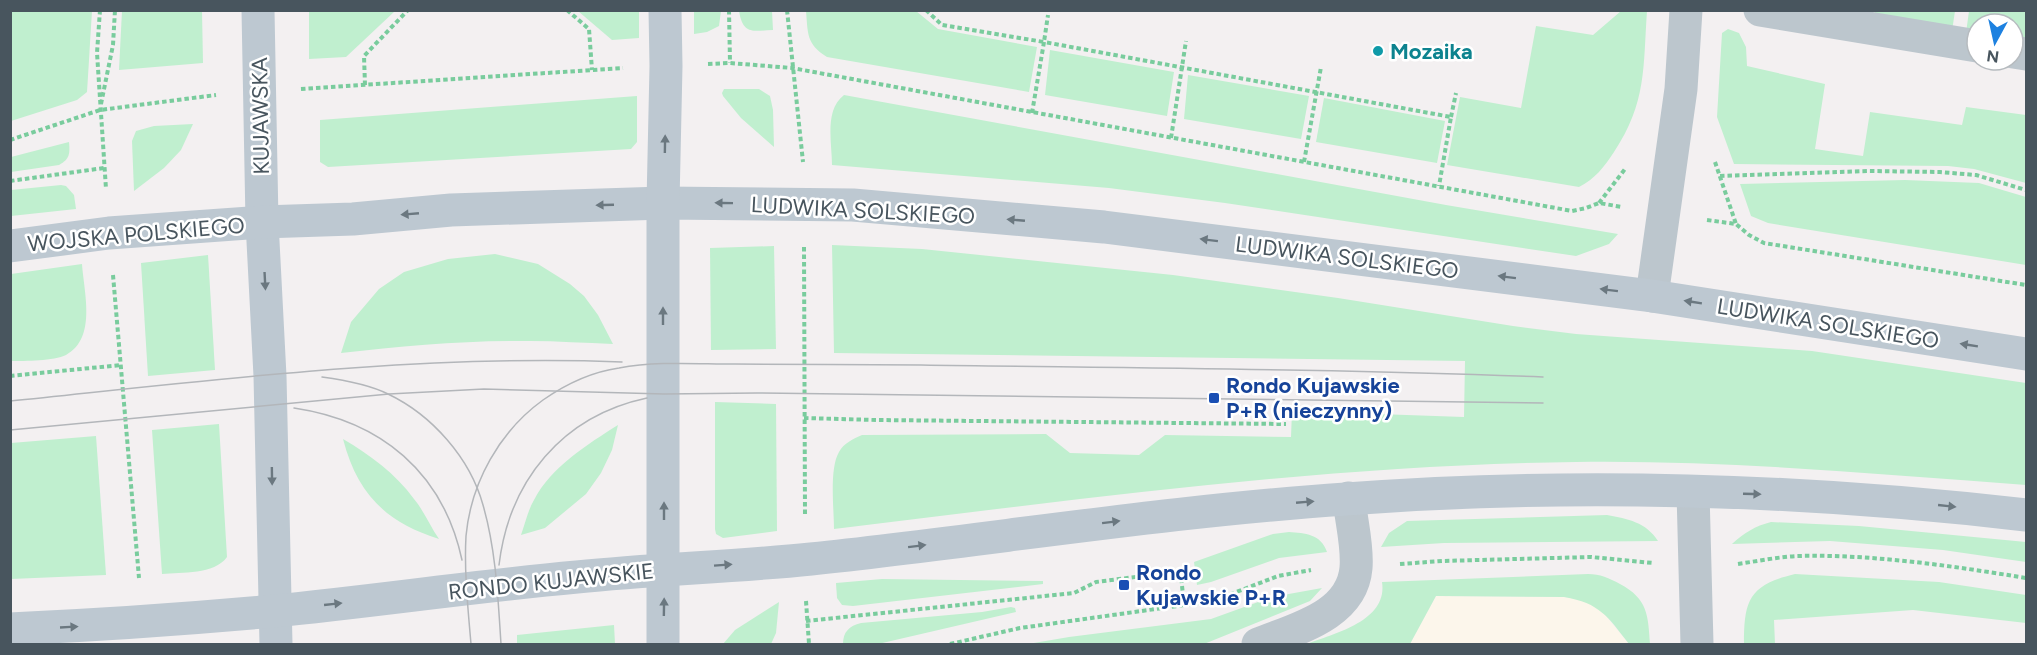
<svg xmlns="http://www.w3.org/2000/svg" width="2037" height="655" viewBox="0 0 2037 655" font-family="Figtree,sans-serif">
	<style>
		.commercial { fill: #fcf6eb }
		.green { fill: #c0efcf }
		.lines { fill: none; stroke-linecap: round; stroke-linejoin: round }
		.path { stroke: #79cc9d; stroke-width: 4; stroke-dasharray: 4.5 3; stroke-linecap: butt }
		.street { stroke: #bcc6cd; stroke-width: 33 }
		.secondary { stroke: #bdc8d1; stroke-width: 33 }
		.tram { stroke: #b3b6ba; stroke-width: 1.5 }
		.oneway { fill: #6b7880 }
		.culture-dot { fill: #0f9aa8; stroke: #fff; stroke-width: 2 }
		.transit-dot { fill: #1a4fb4; stroke: #fff; stroke-width: 2 }
		.labels { text-anchor: middle; stroke-width: 5; stroke-linejoin: round; paint-order: stroke }
		.culture-label { font-size: 22px; font-weight: bold; fill: #0d838f; stroke: #fff; text-anchor: start }
		.street-label { font-size: 22px; fill: #48555e; stroke: #fff }
		.transit-label { font-size: 22px; font-weight: bold; fill: #164399; stroke: #fff; text-anchor: start }
	</style>
	<rect width="100%" height="100%" fill="#f3f0f1"/>
	<path class="commercial" d="M1436,596L1564,597L1583,600L1601,610L1629,644H1410Z"/>
	<g class="green">
		<path d="M11,10L92,11L87,92L77,100L11,121Z"/>
		<path d="M122,11H202L203,63L119,70Z"/>
		<path d="M309,11L310,10L395,11L346,57L309,59Z"/>
		<path d="M578,11H639V38L612,40Z"/>
		<path d="M694,11H721L719,26L707,32L694,34Z"/>
		<path d="M739,11H772L773,30C753,31 743,35 739,11Z"/>
		<path d="M806,11H916L938,29L1037,47L1029,92L827,57C806,44 808,33 806,11Z"/>
		<path d="M1621,11H1647C1643,67 1647,102 1614,152C1604,167 1595,179 1579,187L1447,165L1460,97L1521,108L1536,26L1593,35Z"/>
		<path d="M1875,11H1955L1952,31L1874,16Z"/>
		<path d="M1969,11H2026V42L2013,40V24H1977V35L1966,33Z"/>
		<path d="M1728,29L1739,33L1746,47L1747,66L1825,84L1815,149L1863,156L1870,112L1962,125L1966,107L2026,115V183L1974,169L1948,166L1734,164L1717,117L1722,33Z"/>
		<path d="M1050,50L1174,72L1167,116L1045,95Z"/>
		<path d="M1188,75L1309,96L1301,139L1184,119Z"/>
		<path d="M724,89H759L770,96L773,110L774,147L741,118L723,96L722,93Z"/>
		<path d="M844,95L1446,205L1618,234L1609,244L1576,256L1225,203L1109,188L832,165C832,143 824,110 844,95Z"/>
		<path d="M637,96V142L631,149L328,167L320,162V120Z"/>
		<path d="M1324,98L1445,121L1437,163L1316,142Z"/>
		<path d="M193,124L181,150L164,168L134,191L132,141L136,131L154,126Z"/>
		<path d="M69,142C70,153 70,159 59,165L11,172V157Z"/>
		<path d="M1905,180L1979,183L2026,197V265L1768,223L1751,216L1740,184Z"/>
		<path d="M61,185L66,186L74,195L76,209L11,216V190Z"/>
		<path d="M832,245L922,249L1173,275L1338,298L1513,326L1576,334L1812,351L2026,383V485C1877,474 1727,460 1576,462C1327,465 1081,499 834,529C834,509 829,469 839,452C844,443 853,439 862,435L1046,434L1070,453L1139,455L1165,435L1291,437L1292,411L1464,417L1465,361L834,353Z"/>
		<path d="M774,246L776,349L711,350L710,248Z"/>
		<path d="M495,254L538,264L570,284L584,296L598,315L613,344C585,343 557,341 530,341C466,340 404,346 341,353L351,322L379,289L404,272L448,259Z"/>
		<path d="M208,255L215,370L148,376L141,263Z"/>
		<path d="M82,264C84,293 97,338 66,355C54,361 25,361 11,361V274Z"/>
		<path d="M715,402L776,404L777,531L723,538L716,534L715,529Z"/>
		<path d="M219,424L227,557C214,575 182,572 162,574L152,430Z"/>
		<path d="M618,425L612,450L601,473L586,494L545,528L521,535C525,524 528,510 534,500C551,467 588,444 618,425Z"/>
		<path d="M96,436L106,575L11,579V443Z"/>
		<path d="M343,439C370,455 395,473 414,499C424,511 430,526 439,539C385,522 357,493 343,439Z"/>
		<path d="M1607,515C1628,519 1646,522 1658,541L1444,543L1381,547L1389,533L1407,521Z"/>
		<path d="M1771,522L1859,526L2026,542V562L1943,550L1830,541L1732,544C1744,533 1755,526 1771,522Z"/>
		<path d="M1289,532C1305,533 1321,534 1327,552L1279,558L1211,582L1197,585L1194,562L1273,534Z"/>
		<path d="M1588,574C1600,574 1609,578 1620,584C1648,599 1648,615 1650,644H1629C1608,617 1600,603 1564,597L1436,596L1410,644H1307C1335,633 1388,621 1382,582Z"/>
		<path d="M1795,574L1939,582L2026,595V623L1913,610L1774,620L1775,644H1744C1744,600 1749,585 1795,574Z"/>
		<path d="M882,579L1043,581V584L853,606L842,605L837,598L836,583Z"/>
		<path d="M1322,588L1310,601L1204,644H1028L1069,637L1211,619L1272,597Z"/>
		<path d="M779,602L776,633L771,644H723L735,630Z"/>
		<path d="M1011,607L1015,608L1016,612L878,644H843C843,632 849,626 861,623L982,612Z"/>
		<path d="M614,625L615,644H517V635Z"/>
	</g>
	<g class="lines">
		<g class="path">
			<path d="M100,10L97,53L106,189"/>
			<path d="M567,10L589,29L592,70"/>
			<path d="M729,10L730,63"/>
			<path d="M787,10L803,162"/>
			<path d="M926,10L942,25L1044,42L1048,15"/>
			<path d="M708,64L730,63L792,68L1572,211L1586,208L1599,203L1622,207"/>
			<path d="M365,85L364,56L408,10"/>
			<path d="M301,89L623,68"/>
			<path d="M101,104L113,45L115,10"/>
			<path d="M1032,113L1044,42L1451,117L1439,186"/>
			<path d="M1451,117L1456,93"/>
			<path d="M1171,138L1186,41"/>
			<path d="M10,140L100,110L216,95"/>
			<path d="M1304,162L1321,67"/>
			<path d="M1715,162L1736,224"/>
			<path d="M1720,176L1869,171L1940,172L1976,175L2026,190"/>
			<path d="M10,181L104,168"/>
			<path d="M1599,203L1625,169"/>
			<path d="M1707,220L1736,224L1749,235L1764,243L2026,285"/>
			<path d="M804,247L805,516"/>
			<path d="M113,275L139,578"/>
			<path d="M10,376L121,365"/>
			<path d="M804,418L876,420L1286,424"/>
			<path d="M1400,564L1442,561L1591,557L1653,563"/>
			<path d="M1738,564C1758,561 1778,557 1797,556C1872,554 1953,566 2026,578"/>
			<path d="M806,601L809,644"/>
			<path d="M806,621L1074,593L1096,582L1143,576L1163,579L1181,576L1184,605"/>
			<path d="M950,644L1020,628L1213,601L1278,576L1311,570"/>
		</g>
		<g class="street">
			<path d="M1760,10L1977,46"/>
			<path d="M2013,52L2026,54"/>
			<path d="M1652,296L1681,89L1686,10"/>
			<path d="M1693,492L1697,644"/>
			<path d="M1258,644C1295,629 1352,616 1356,568C1358,546 1351,521 1349,498"/>
		</g>
		<g class="secondary">
			<path d="M258,10L262,222L270,376L276,644"/>
			<path d="M10,246L109,233L262,222L353,219L451,210L663,203L853,205L1104,227L1565,285L1652,296L2026,354"/>
			<path d="M10,629C99,625 186,619 274,611C375,601 476,586 577,577C655,569 733,567 811,559C989,540 1167,511 1346,499C1572,482 1801,489 2026,515"/>
			<path d="M663,644V203L666,66L665,10"/>
		</g>
		<g class="tram">
			<path d="M322,377C344,380 368,384 388,394C432,415 470,458 483,505C496,550 498,598 501,644"/>
			<path d="M10,401C214,380 417,354 622,362"/>
			<path d="M294,408C381,421 443,472 462,560"/>
			<path d="M10,430L389,394L484,389L664,394L757,393L1543,403"/>
			<path d="M499,565C509,481 562,416 647,398"/>
			<path d="M471,644C468,609 464,571 466,536C471,482 500,431 543,400C566,384 591,372 619,368C657,361 696,364 735,364C797,364 859,365 921,365C1128,368 1336,369 1543,377"/>
		</g>
	</g>
	<defs><path id="oneway-solid" d="M-6-.8H1V-3.2L6.5 0L1 3.2V.8H-6Z" transform="scale(1.5)"/></defs>
	<g class="oneway">
		<use href="#oneway-solid" transform="translate(665 144) rotate(-89)"/>
		<use href="#oneway-solid" transform="translate(724 203) rotate(-179)"/>
		<use href="#oneway-solid" transform="translate(605 205) rotate(178)"/>
		<use href="#oneway-solid" transform="translate(410 214) rotate(175)"/>
		<use href="#oneway-solid" transform="translate(1016 220) rotate(-175)"/>
		<use href="#oneway-solid" transform="translate(1209 240) rotate(-173)"/>
		<use href="#oneway-solid" transform="translate(1507 277) rotate(-173)"/>
		<use href="#oneway-solid" transform="translate(265 281) rotate(87)"/>
		<use href="#oneway-solid" transform="translate(1609 290) rotate(-173)"/>
		<use href="#oneway-solid" transform="translate(1693 302) rotate(-171)"/>
		<use href="#oneway-solid" transform="translate(663 316) rotate(-90)"/>
		<use href="#oneway-solid" transform="translate(1969 345) rotate(-171)"/>
		<use href="#oneway-solid" transform="translate(272 476) rotate(89)"/>
		<use href="#oneway-solid" transform="translate(1752 494) rotate(2)"/>
		<use href="#oneway-solid" transform="translate(1305 502) rotate(-5)"/>
		<use href="#oneway-solid" transform="translate(1947 506) rotate(6)"/>
		<use href="#oneway-solid" transform="translate(664 511) rotate(-90)"/>
		<use href="#oneway-solid" transform="translate(1111 522) rotate(-7)"/>
		<use href="#oneway-solid" transform="translate(917 546) rotate(-7)"/>
		<use href="#oneway-solid" transform="translate(723 565) rotate(-4)"/>
		<use href="#oneway-solid" transform="translate(333 604) rotate(-6)"/>
		<use href="#oneway-solid" transform="translate(664 607) rotate(-89)"/>
		<use href="#oneway-solid" transform="translate(69 627) rotate(-3)"/>
	</g>
	<circle class="culture-dot" cx="1378" cy="51" r="6"/>
	<g class="transit-dot">
		<rect x="1208" y="392" width="12" height="12" rx="3"/>
		<rect x="1118" y="579" width="12" height="12" rx="3"/>
	</g>
	<g class="labels">
		<g class="culture-label">
			<text x="1390" y="59">Mozaika</text>
		</g>
		<g class="street-label">
			<text transform="translate(260 116) rotate(-91)" y="8">KUJAWSKA</text>
			<text transform="translate(863 210) rotate(3)" y="8">LUDWIKA SOLSKIEGO</text>
			<text transform="translate(136 234) rotate(-5)" y="8">WOJSKA POLSKIEGO</text>
			<text transform="translate(1347 257) rotate(7)" y="8">LUDWIKA SOLSKIEGO</text>
			<text transform="translate(1828 323) rotate(9)" y="8">LUDWIKA SOLSKIEGO</text>
			<text transform="translate(551 581) rotate(-6)" y="8">RONDO KUJAWSKIE</text>
		</g>
		<g class="transit-label">
			<text x="1226" y="393">Rondo Kujawskie<tspan x="1226" dy="25">P+R (nieczynny)</tspan></text>
			<text x="1136" y="580">Rondo<tspan x="1136" dy="25">Kujawskie P+R</tspan></text>
		</g>
	</g>
	<rect width="2037" height="655" fill="none" stroke="#48555e" stroke-width="24"/>
	<g transform="translate(1995 42) rotate(188)"><circle r="28" fill="#ffffff" stroke="#b6bbbf" stroke-width="1.5"/>
	<path d="M0-4.5L10 22L0 15L-10 22Z" fill="#1d81e0"/>
	<text y="-9" font-size="16" font-weight="bold" text-anchor="middle" fill="#48555e">N</text>
	</g>
</svg>
